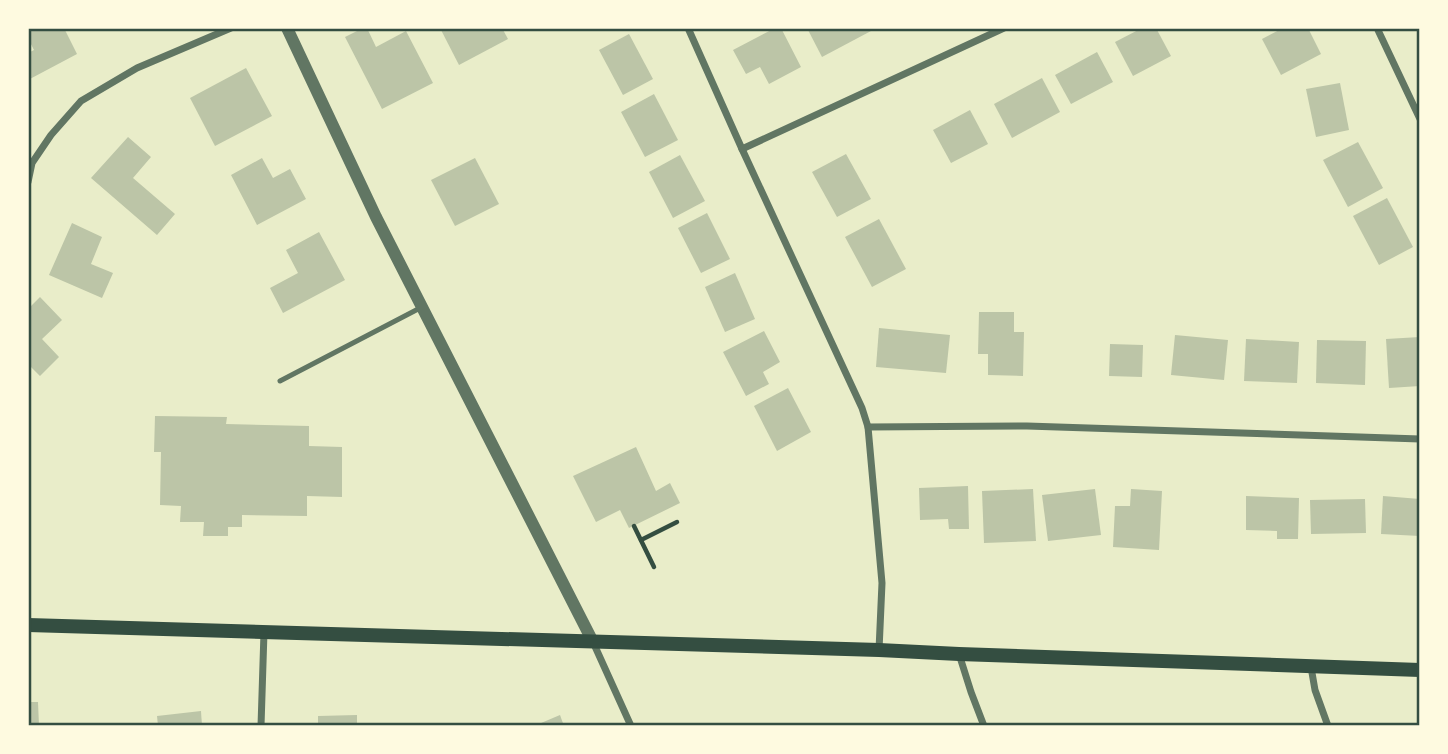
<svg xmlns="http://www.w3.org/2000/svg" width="1448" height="754" viewBox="0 0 1448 754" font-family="Barlow,sans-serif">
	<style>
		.building { fill: #bcc5a7 }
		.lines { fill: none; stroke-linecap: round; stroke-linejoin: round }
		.path { stroke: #344e41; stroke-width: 4.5 }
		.service { stroke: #617663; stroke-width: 5 }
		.minor { stroke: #617663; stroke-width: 7 }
		.tertiary { stroke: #617663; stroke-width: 12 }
		.secondary { stroke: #344e41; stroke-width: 14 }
		.neatline { fill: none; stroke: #344e41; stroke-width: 2.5 }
	</style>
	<rect width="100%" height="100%" fill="#e9edc9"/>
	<g class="building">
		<path d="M28,28H69L65,30L77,54L28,80V53L34,50L28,38Z"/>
		<path d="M363,28H367L376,47L406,31L433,83L382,109L345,37Z"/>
		<path d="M440,28H502L508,39L459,65Z"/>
		<path d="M775,28H781L801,67L769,84L760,67L746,74L733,50Z"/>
		<path d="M807,28H870L871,31L822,57Z"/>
		<path d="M1142,28H1156L1171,56L1133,76L1115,42Z"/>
		<path d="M1283,28H1308L1321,54L1281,75L1262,39Z"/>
		<path d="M629,34L653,79L623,95L599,50Z"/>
		<path d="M1097,52L1113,82L1071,104L1055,75Z"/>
		<path d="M246,68L272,116L215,146L190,98Z"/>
		<path d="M1042,78L1060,112L1012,138L994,104Z"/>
		<path d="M1340,83L1349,130L1316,137L1306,89Z"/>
		<path d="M654,94L678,140L645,157L621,112Z"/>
		<path d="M970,110L988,144L951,163L933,130Z"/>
		<path d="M128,137L151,157L133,178L175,214L157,235L91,178Z"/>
		<path d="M1358,142L1383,188L1348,207L1323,160Z"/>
		<path d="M846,154L871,199L837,217L812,172Z"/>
		<path d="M680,155L705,201L673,218L649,172Z"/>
		<path d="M262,158L273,178L290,169L306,199L257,225L231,175Z"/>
		<path d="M475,158L499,204L455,226L431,180Z"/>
		<path d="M1387,198L1413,247L1379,265L1353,216Z"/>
		<path d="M707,213L730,259L701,273L678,228Z"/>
		<path d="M879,219L906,269L872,287L845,237Z"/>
		<path d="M72,223L102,237L91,264L113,273L102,298L49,275Z"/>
		<path d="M319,232L345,280L283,313L270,288L298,273L286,250Z"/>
		<path d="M735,273L755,319L725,332L705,287Z"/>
		<path d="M40,297L62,320L42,339L59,357L40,376L28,364V309Z"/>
		<path d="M979,312H1014V332H1024L1023,376L988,375V354H978Z"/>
		<path d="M879,328L950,335L946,373L876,367Z"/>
		<path d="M764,331L780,362L763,372L769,384L746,396L723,352Z"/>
		<path d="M1175,335L1228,340L1224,380L1171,375Z"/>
		<path d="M1420,337V386L1389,388L1386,339Z"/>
		<path d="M1246,339L1299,342L1297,383L1244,381Z"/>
		<path d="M1317,340L1366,341L1365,385L1316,383Z"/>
		<path d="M1110,344L1143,345L1142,377L1109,376Z"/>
		<path d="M788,388L811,432L777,451L754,406Z"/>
		<path d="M155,416L227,417L226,424L309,426V446L342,447V497L307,496V516L242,515V527H228V536H203L204,522H180L181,506L160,505L161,452H154Z"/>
		<path d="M636,447L656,491L670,483L680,503L629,528L620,510L596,522L573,476Z"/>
		<path d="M968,486L969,529H949L948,519L920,520L919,488Z"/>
		<path d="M1033,489L1036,541L984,543L982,491Z"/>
		<path d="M1095,489L1101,535L1048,541L1042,495Z"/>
		<path d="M1131,489L1162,491L1159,550L1113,547L1115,506H1130Z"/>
		<path d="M1246,496L1299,498L1298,539H1277V531L1246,530Z"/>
		<path d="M1383,496L1420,499V536L1381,534Z"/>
		<path d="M1365,499L1366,533L1311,534L1310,500Z"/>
		<path d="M28,702H38L39,726H28Z"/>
		<path d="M201,711L202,726H158L157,716Z"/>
		<path d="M357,715V726H318V716Z"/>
		<path d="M560,715L564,726H534Z"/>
	</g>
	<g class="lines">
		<g class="path">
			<path d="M634,526L654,567"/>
			<path d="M641,540L677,522"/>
		</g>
		<path class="service" d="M280,381L422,307"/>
		<g class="minor">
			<path d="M688,28L742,149L862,408L868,427L882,583L879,650"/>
			<path d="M1377,28L1420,119"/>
			<path d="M742,149L1004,28"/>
			<path d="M28,182L32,163L51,135L81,101L137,68L231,28"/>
			<path d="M868,427L1027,426L1420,439"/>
			<path d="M593,642L631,726"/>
			<path d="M959,654L971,692L984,726"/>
			<path d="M1311,667L1315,690L1328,726"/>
			<path d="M261,726L264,632"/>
		</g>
		<path class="tertiary" d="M287,28L376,217L593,642"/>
		<path class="secondary" d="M28,625L879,650L959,654L1420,670"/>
	</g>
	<rect width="1448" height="754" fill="none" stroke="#fefae0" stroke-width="60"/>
	<rect x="30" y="30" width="1388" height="694" class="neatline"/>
</svg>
